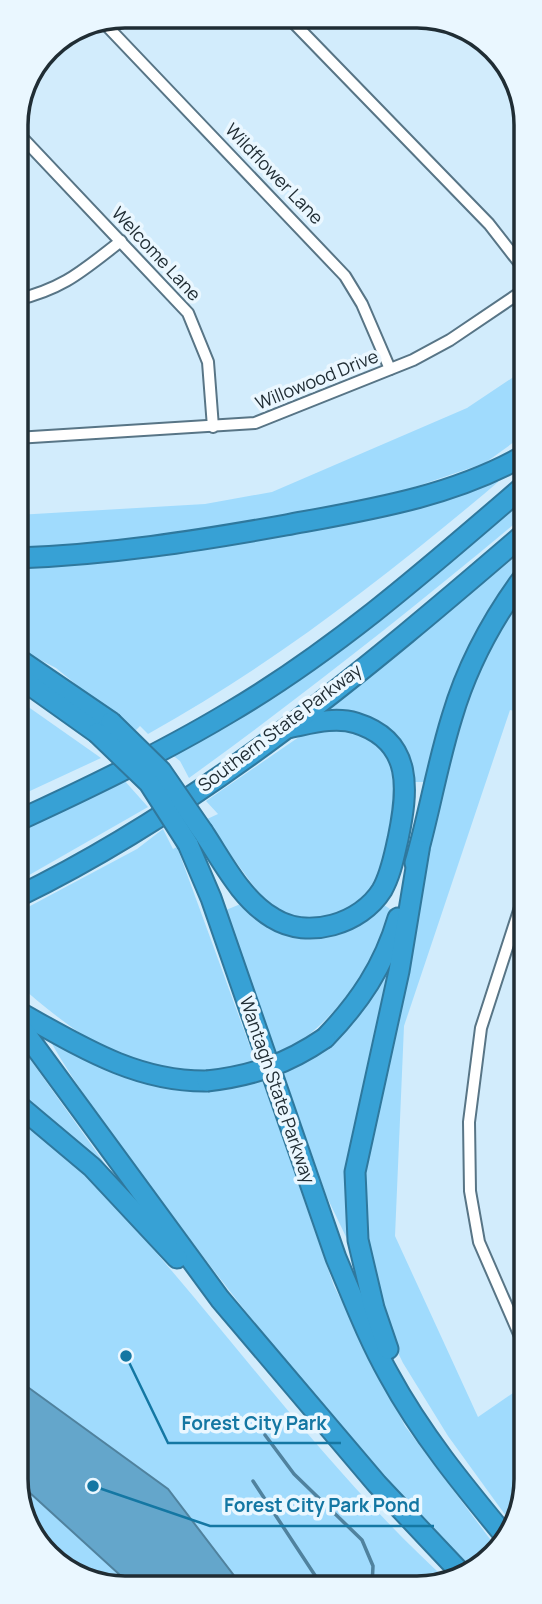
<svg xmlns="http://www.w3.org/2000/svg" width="542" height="1604" viewBox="0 0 542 1604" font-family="Manrope,sans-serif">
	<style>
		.green { fill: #a0dbfd }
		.water { fill: #64a6cb; stroke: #50829e; stroke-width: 2 }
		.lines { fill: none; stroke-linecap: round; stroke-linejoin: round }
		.stream { stroke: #50829e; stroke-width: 3.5 }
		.minor-casing { stroke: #587586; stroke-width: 14 }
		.motorway-casing { stroke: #2f789d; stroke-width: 23 }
		.minor { stroke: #fff; stroke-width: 10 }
		.motorway { stroke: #37a1d5; stroke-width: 19 }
		.motorway-bridge-casing { stroke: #2f789d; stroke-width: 23; stroke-linecap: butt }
		.motorway-bridge { stroke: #37a1d5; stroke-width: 19 }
		.labels { text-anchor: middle; stroke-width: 7; stroke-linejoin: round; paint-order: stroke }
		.street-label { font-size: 18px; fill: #202d34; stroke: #eaf7ff }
		.rim { fill: none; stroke: #202d34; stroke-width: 3.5 }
		.leader { fill: none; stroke: #1477a3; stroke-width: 2.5 }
		.callout-dot { fill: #1477a3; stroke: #eaf7ff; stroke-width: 2.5 }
		.callout-label { font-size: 19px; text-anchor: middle; font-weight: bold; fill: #1477a3; stroke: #eaf7ff; stroke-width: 7; stroke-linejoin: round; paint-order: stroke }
	</style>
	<rect width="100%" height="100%" fill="#d2ecfc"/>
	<g class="green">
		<path d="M524,370L525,434L485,463L409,489L281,518L97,545L17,549V515L205,504L272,492L467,408Z"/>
		<path d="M497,476L498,482L484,494C376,584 272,665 148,734L140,726L134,732L56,668L17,648V566L112,560Z"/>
		<path d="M525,496V515C415,607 305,694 189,778L180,761L171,754C209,735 247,715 283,691C369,635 446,562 525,496Z"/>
		<path d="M525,549V560L464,656L424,782H412C387,734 389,714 329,710Z"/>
		<path d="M525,585V713L510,710L404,1026L395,1236L478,1417L526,1384V1486L511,1523L448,1436L403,1363L385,1326L366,1266L361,1172L449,760L473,681L505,615Z"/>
		<path d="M17,699L101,758L17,797Z"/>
		<path d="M345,727L363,732L386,750L400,789L382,877L354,910L324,922L292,919L261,896L205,820L218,814L206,801L312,728Z"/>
		<path d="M123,779L148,807L17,882V832Z"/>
		<path d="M163,829L173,849L177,847L180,855L256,1063C156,1092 88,1046 17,983V913L137,849Z"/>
		<path d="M243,903L292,935L381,903L393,911L378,955L357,993L351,990C330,1018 308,1039 277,1056L226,910Z"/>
		<path d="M389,970C373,1059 340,1150 348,1241L326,1195L283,1072C338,1049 358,1018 389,970Z"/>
		<path d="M48,1037C118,1080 179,1106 262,1080L334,1286L405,1426L499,1551L471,1567C357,1453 255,1328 160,1199C121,1146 80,1094 48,1037Z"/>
		<path d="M17,1041L138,1210L46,1117L17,1094Z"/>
		<path d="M17,1113C85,1166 138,1231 193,1296C274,1393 354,1496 448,1581L439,1586H103L48,1556L18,1501Z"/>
	</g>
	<path class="water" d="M18,1380L168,1489L242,1586H132L18,1482Z"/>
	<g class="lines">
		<g class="stream">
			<path d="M265,1435L294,1474L362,1540L373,1566L372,1586"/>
			<path d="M253,1481L322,1586"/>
		</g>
		<g class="minor-casing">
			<g id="minor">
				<path d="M288,17L489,224L524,269"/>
				<path d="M105,24L345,276L362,304L390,369"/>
				<path d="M16,131L188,313L208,362L213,427"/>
				<path d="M16,300C65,288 82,271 121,241"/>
				<path d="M16,438L255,423L413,360L450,340L524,290"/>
				<path d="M525,892L481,1028L469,1122L470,1191L479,1242L526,1350"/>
			</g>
		</g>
		<g class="motorway-casing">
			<g id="motorway">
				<path d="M17,558C107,555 197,541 286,525C367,510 452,497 525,455"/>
				<path d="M17,658L111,722"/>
				<path d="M17,676L97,733"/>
				<path d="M17,821C89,788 162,753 230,712C337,649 431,566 525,485"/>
				<path d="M203,832C223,862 241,899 273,918C308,940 361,924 382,890C391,874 394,856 398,839C408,791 414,741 356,723C334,716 309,724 287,728"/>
				<path d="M188,844L211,898L336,1258C353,1298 368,1338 389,1375C421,1434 463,1485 505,1536"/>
				<path d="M415,863C429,815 437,765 452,717C467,666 493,618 525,575"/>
				<path d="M17,897C204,806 368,668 525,533"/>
				<path d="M17,1011C78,1045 135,1082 207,1081"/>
				<path d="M17,1022L220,1299L377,1484L461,1573"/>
				<path d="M325,1038C359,1003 384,966 398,918"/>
				<path d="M17,1104L92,1167L177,1258"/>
				<path d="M388,1349L374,1308L358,1240L355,1172L399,971L419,850"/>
			</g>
		</g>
		<use href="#minor" class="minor"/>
		<use href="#motorway" class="motorway"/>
		<g class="motorway-bridge-casing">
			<g id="motorway-bridge">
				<path d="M111,722L161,771L203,832"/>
				<path d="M97,733L149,783L188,844"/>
				<path d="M207,1081C252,1076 287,1064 325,1038"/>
			</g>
		</g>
		<use href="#motorway-bridge" class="motorway-bridge"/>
	</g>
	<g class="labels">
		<g class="street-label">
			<text transform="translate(274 174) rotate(46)" y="6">Wildflower Lane</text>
			<text transform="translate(156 254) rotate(47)" y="6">Welcome Lane</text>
			<text transform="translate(317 380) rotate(-22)" y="6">Willowood Drive</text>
			<text transform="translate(280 728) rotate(-37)" y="6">Southern State Parkway</text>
			<text transform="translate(277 1090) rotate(71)" y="6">Wantagh State Parkway</text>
		</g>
	</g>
	<path d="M0 0H542V1604H0ZM125 28H417A97 97 0 0 1 514 125V1479A97 97 0 0 1 417 1576H125A97 97 0 0 1 28 1479V125A97 97 0 0 1 125 28Z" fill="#eaf7ff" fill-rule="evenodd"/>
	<path class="rim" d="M125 28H417A97 97 0 0 1 514 125V1479A97 97 0 0 1 417 1576H125A97 97 0 0 1 28 1479V125A97 97 0 0 1 125 28Z"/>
	<path class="leader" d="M126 1356L168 1443H341M93 1486L210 1526H434"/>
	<g class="callout-dot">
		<circle cx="126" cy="1356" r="7"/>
		<circle cx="93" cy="1486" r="7"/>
	</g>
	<g class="callout-label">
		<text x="254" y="1430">Forest City Park</text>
		<text x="322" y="1512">Forest City Park Pond</text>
	</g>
</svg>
